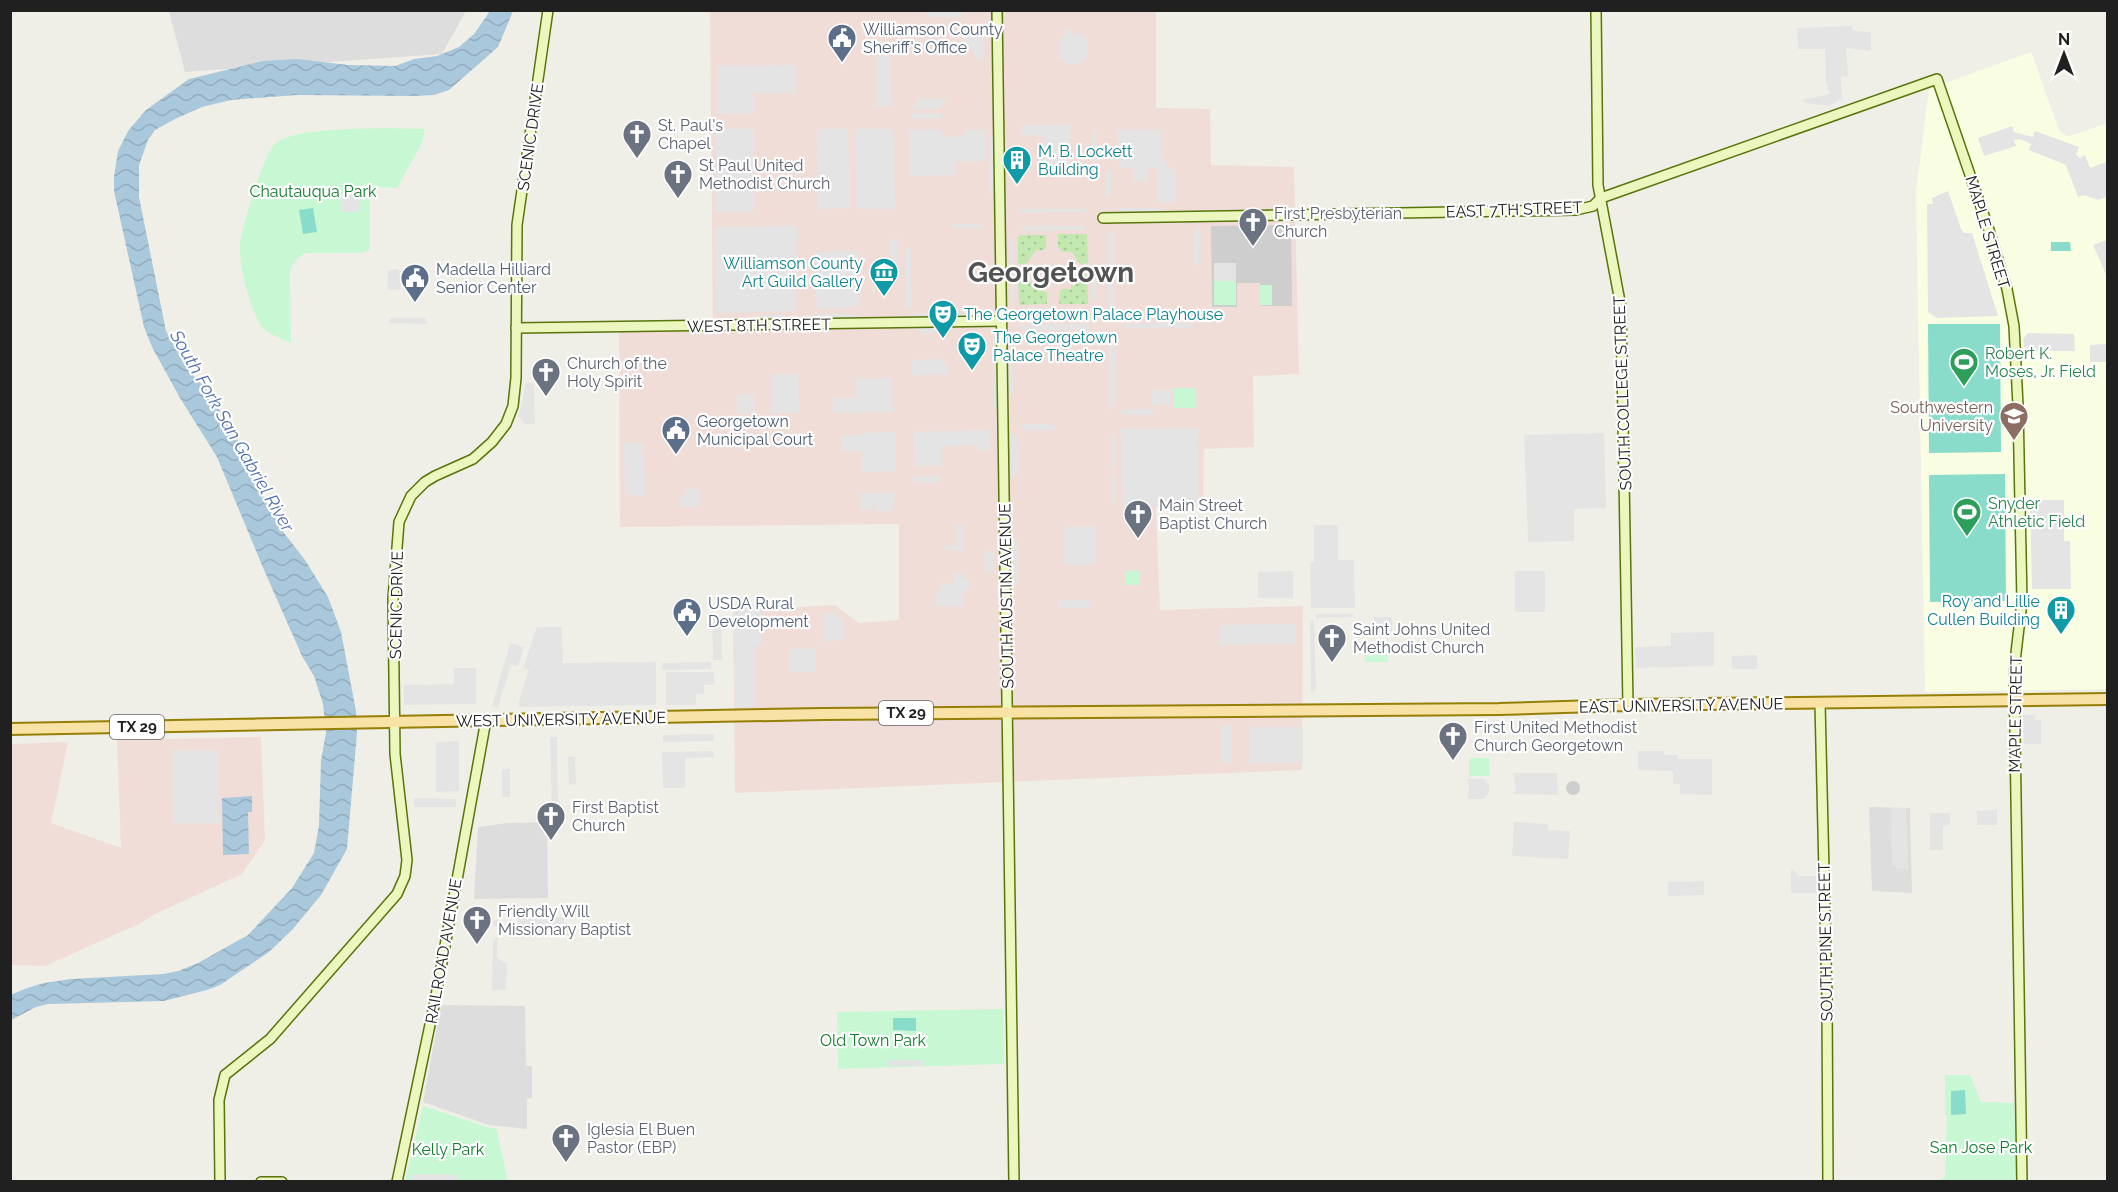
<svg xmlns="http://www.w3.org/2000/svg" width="2118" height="1192" viewBox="0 0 2118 1192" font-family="Raleway,sans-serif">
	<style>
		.residential { fill: #dedddd }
		.commercial { fill: #f0ddd8 }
		.education { fill: #f9fee3 }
		.religious { fill: #cecece }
		.grass { fill: url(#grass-dots) }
		.park { fill: #c7f8d3 }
		.pitch { fill: #89dcca }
		.parking { fill: #e4e4e4 }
		.water { fill: url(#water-waves) }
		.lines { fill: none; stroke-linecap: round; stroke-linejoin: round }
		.secondary-casing { stroke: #57750a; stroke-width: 12 }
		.primary-casing { stroke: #967f06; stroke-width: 14 }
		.secondary { stroke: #ebf7be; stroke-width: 9 }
		.primary { stroke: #f8e2a5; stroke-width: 10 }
		.labels { text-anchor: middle; stroke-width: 4.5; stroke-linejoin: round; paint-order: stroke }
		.shield { fill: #fff; stroke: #636363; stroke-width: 1.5 }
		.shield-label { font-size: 15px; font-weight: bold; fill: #202020 }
		.service-label { font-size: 16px; fill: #4e5e75; stroke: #fff; text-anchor: start }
		.worship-label { font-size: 16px; fill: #5b616d; stroke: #fff; text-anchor: start }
		.street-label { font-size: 16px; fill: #202020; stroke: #fff }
		.culture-label { font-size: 16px; fill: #0d838f; stroke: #fff; text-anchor: start }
		.park-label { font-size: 16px; fill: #117c2c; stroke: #fff }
		.leisure-label { font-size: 16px; fill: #27864d; stroke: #fff; text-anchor: start }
		.education-label { font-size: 16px; fill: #785e54; stroke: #fff; text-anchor: end }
		.water-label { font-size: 18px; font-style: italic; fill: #506fad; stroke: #fff }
		.town-label { font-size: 28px; font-weight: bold; fill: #535353; stroke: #fff }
	</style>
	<defs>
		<pattern id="grass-dots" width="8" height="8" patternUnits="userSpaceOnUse" patternTransform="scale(1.5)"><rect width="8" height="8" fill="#c2e8b0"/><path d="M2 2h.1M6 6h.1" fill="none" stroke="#a6c797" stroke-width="1.8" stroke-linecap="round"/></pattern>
		<pattern id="water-waves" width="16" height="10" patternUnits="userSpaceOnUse" patternTransform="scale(1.5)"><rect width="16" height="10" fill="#aac8dc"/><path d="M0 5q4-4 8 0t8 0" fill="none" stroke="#92acbc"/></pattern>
	</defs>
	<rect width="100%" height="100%" fill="#f0efe7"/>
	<g class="residential">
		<path d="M169,11H466L442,54L185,72Z"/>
		<path d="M1869,807L1910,808L1912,893L1872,891Z"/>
		<path d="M547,822L548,898L474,899L478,827L507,823Z"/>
		<path d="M441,1005L525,1006L526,1066H532V1098L527,1099V1129L489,1125L423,1102Z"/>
	</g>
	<g class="commercial">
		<path d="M1096,10V12L1156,11V108L1210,109L1211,165L1294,167L1299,374L1253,376L1254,447L1204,449L1203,505L1156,507L1160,610L1303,606L1302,770L735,793L733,611L835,605L859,623L899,620V524L620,527L619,332L713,331L710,11Z"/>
		<path d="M261,737L265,840L242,874L155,914L141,923L45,966L11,965V744L68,742L51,823L121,848L117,740Z"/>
	</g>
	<path class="education" d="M2031,52L2059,130L2063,134L2068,136L2074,135L2107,123V689L1925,692L1916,192L1929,89Z"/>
	<g class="religious">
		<path d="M1291,225L1292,306H1260V283H1237V307H1212L1211,226Z"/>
		<circle cx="1573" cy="788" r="7"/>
	</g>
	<g class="grass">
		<path d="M1058,234H1087L1088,263L1080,264L1072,252H1063L1058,247Z"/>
		<path d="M1020,235H1046V247L1044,250H1036L1026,264H1018V238Z"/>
		<path d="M1079,274H1087L1088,304H1059L1060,292L1062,289H1071V286H1074Z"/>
		<path d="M1018,275H1027L1033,285L1047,293V304L1019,305Z"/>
	</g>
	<g class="park">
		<path d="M384,128L425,129L421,145L397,188L370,187V249L363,253H305L296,260L290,270L291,343C282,339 265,333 260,324C249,305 239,268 240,245C241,229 264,152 276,143C295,128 360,129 384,128Z"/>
		<rect x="1214" y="281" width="22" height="24"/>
		<rect x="1260" y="285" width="12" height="20"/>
		<path d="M1196,388V408H1173V388Z"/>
		<path d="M1140,570V585H1125V571Z"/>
		<path d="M1383,650H1387L1388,662H1365V652H1383Z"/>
		<path d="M1471,758H1489L1490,776H1469V760Z"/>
		<path d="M1003,1009L1004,1064L838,1069L837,1012Z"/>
		<path d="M1945,1075H1970L1981,1102L2014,1103L2017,1181L1941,1182L1942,1178H1945L1947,1115H1945Z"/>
		<path d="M423,1106L490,1128H496L508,1181H405Z"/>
	</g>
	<g class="pitch">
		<path d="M313,208L317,232L303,234L299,210Z"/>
		<path d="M2051,242H2070L2071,251H2051Z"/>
		<path d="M1928,324H2000L2001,452L1929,453Z"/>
		<path d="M2005,474L2006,601L1930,602L1929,475Z"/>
		<path d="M893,1018H916V1031L893,1030Z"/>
		<path d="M1965,1090L1966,1114L1951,1115V1091Z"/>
	</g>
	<g class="parking">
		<path d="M925,11H960L964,17H928Z"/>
		<path d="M1852,26L1853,31L1871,32V51L1846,48L1848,76L1841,77L1842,99L1829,106L1804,103L1802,100L1830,94L1826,82L1825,49H1798L1797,28Z"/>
		<path d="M1065,30H1072L1073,38H1076V33H1081V38H1087V58L1082,59V64H1065V60H1059V39L1065,38Z"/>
		<path d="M963,32L984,34V60H978L969,45H963Z"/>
		<path d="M890,56L891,106L875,107V57Z"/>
		<path d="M795,65V93H754V114H717V66Z"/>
		<path d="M919,99H947L939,109H912Z"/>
		<path d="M911,113H940L944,119H914Z"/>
		<path d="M1021,125H1070V163H1037V147H1043V135H1021Z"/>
		<path d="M2012,126L2014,132L2033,137L2035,131L2079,147L2076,155L2080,158L2085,155L2090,168L2107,162V197L2098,200L2084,195L2078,197L2066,165L2029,150L2031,144L2020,139L2014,140L2016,146L1984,156L1978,138Z"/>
		<rect x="716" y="129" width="38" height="83"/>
		<path d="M817,129H848L850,208L818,209Z"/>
		<path d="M856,129H893L895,209H857Z"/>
		<path d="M1096,129L1097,161L1093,164L1092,133Z"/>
		<path d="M909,130H942L943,137H964L965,130H985V161L956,162V175L910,176Z"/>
		<path d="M1118,130H1161V155L1169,168L1176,171V202L1158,203L1157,168H1147V181H1133V168H1119Z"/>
		<rect x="990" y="136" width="3" height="57"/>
		<path d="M1111,169V194L1106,199V172Z"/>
		<path d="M1948,191L1961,229L1964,233H1972L1998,316L1937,318L1928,312L1927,204H1933L1932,198Z"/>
		<path d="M342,192H360L359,212H342Z"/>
		<path d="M1117,208H1158L1162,212H1121Z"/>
		<path d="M1018,209H1085L1088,212L1020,213Z"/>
		<path d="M951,224H980L984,229L953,228Z"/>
		<path d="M1200,224L1199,263L1196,266L1194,265V232Z"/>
		<path d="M797,226L796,311L716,313L715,227Z"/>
		<path d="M1020,226H1082L1086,230L1024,231Z"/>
		<path d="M1114,231V308L1108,309V233Z"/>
		<path d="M1014,237L1015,299L1011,303L1010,240Z"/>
		<rect x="890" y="239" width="7" height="35"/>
		<path d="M2107,240H2108L2107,277L2093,245Z"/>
		<path d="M905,249H911L912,309H906Z"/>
		<path d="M857,251L859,307L817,309L815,252Z"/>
		<rect x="1214" y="263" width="22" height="18"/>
		<path d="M1097,268L1096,298L1092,300V270Z"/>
		<path d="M399,269L401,289L388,290L387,270Z"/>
		<path d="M1022,308H1052L1054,313H1025Z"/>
		<path d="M1158,311H1192L1195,315L1162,314Z"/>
		<path d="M977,313L983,318L919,319L914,314Z"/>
		<path d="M814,314H854L860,320L814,321Z"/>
		<path d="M757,315H785L789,321H757Z"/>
		<path d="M391,318H425L427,324L388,323Z"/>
		<path d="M1190,323L1194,328H1126L1124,324Z"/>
		<path d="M1089,324L1091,330H1022L1019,325Z"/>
		<path d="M915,327L939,328L943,333H921Z"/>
		<path d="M2028,333L2074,334L2075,351H2029L2024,348L2023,339Z"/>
		<path d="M1115,334V405L1109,409V338Z"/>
		<path d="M993,337H996L997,409H994Z"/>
		<rect x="1010" y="337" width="3" height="57"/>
		<path d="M2107,344V362H2090V345Z"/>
		<path d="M941,359V363H948V374L912,375V360Z"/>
		<path d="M771,374H798L799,413H772Z"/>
		<path d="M892,378L893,412L833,413V398H856V379Z"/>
		<path d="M525,383H534L535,424H525L518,416L523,400Z"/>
		<path d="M1152,390H1172V403L1152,406Z"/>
		<rect x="737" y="394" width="17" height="20"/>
		<path d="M1119,409H1151L1157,415H1124Z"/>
		<path d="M1019,424H1052L1057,430H1025Z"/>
		<path d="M1197,428L1198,506L1123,507L1121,429Z"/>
		<path d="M989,430L990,451H979L978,445L941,446V466L915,467L914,432Z"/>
		<path d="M895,432V471L862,472V433Z"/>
		<path d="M1116,433V466L1111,471V438Z"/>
		<path d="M1604,433L1606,508L1574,509V541L1528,542L1524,435Z"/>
		<path d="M1011,434H1017L1018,475H1011Z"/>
		<path d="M861,435V451H842V436Z"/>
		<path d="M624,443H644L645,495H625Z"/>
		<path d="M1116,473V501L1111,505V478Z"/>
		<path d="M940,476V483H915L914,477Z"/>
		<path d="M686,489H700V507H680V495H686Z"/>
		<path d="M860,493H894L893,511H875L876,505H873L872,511L865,509L860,510Z"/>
		<path d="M2030,500H2064V541H2070L2071,589H2032Z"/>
		<path d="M956,525H963V552H959L958,550H945V545H956Z"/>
		<path d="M1314,525H1338V560H1354L1355,608H1311L1310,563L1314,562Z"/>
		<path d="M1096,526V565H1064V527Z"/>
		<path d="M1012,541H1018V583L1012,586Z"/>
		<path d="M984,551H993V572H985Z"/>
		<path d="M1293,571V598H1258V572Z"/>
		<rect x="1515" y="571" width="30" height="41"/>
		<path d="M955,573H964L963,579L969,580V590H963L964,606H936V591L941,590L942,583L954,584Z"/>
		<path d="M1058,600H1089V608H1059Z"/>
		<path d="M734,604H761L762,645L755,646L756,707H735Z"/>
		<path d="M823,613H837V618H843V639L823,642Z"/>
		<path d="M1316,614H1353V617L1316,618Z"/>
		<path d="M712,615H721L722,660H713Z"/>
		<rect x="1374" y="617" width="18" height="15"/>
		<path d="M1314,620L1316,690L1311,693L1310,621Z"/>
		<path d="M1295,624V644L1220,645L1219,625Z"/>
		<path d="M537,627H562L563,663L656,662V705L519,707V700L529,670L523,668Z"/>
		<path d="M1714,632V666L1636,668L1635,647L1671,646V633Z"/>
		<path d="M510,643L524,647L518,666L511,665L498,708L492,706Z"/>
		<rect x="789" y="649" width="27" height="23"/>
		<path d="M1757,655V669H1732L1731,656Z"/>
		<path d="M711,662V669L662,670V663Z"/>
		<path d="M454,668H476V704L404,705V685L454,684Z"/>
		<path d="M666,672H714V684L704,685V694H696V705H666Z"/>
		<path d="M2023,715H2035V720H2041V744H2024Z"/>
		<rect x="1222" y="725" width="10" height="38"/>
		<rect x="1250" y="727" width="53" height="36"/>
		<path d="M714,734V741L663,742V735Z"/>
		<path d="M550,737H557L558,814H552Z"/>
		<path d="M459,741V791L436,792V742Z"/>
		<path d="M171,750H218L219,823H173Z"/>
		<path d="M713,751L714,757L685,758V788H663L662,752Z"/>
		<path d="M1638,751H1664V755H1678V759H1712V795L1680,794V784H1673V771L1638,770Z"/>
		<path d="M568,757H575L576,784L569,785Z"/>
		<rect x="502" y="769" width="8" height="28"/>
		<path d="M1513,773H1557L1558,795L1514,794L1516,789Z"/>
		<path d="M1467,779H1485L1489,786V792L1485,799H1468L1469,785Z"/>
		<path d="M414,798L456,799V807H414Z"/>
		<path d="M1891,808H1906L1908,869H1899L1892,865Z"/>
		<path d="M1997,810V825H1977V811Z"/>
		<path d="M1930,813H1950V825L1943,826V850H1930Z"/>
		<path d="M1514,822L1548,824V830L1570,831L1568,859L1512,856Z"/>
		<path d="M1791,870H1794L1798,876H1817V893H1791Z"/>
		<path d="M1704,881V895L1668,896V882Z"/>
		<path d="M564,917V923H570V936L509,938L508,924H518V918Z"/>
		<path d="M498,919L497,958L507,964L506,990H492L493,941L497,937V927L493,926L492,922Z"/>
		<rect x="887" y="1060" width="37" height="6"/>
		<path d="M412,1174L458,1175V1181L412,1180Z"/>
	</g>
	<g class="water">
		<path d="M490,11H513L498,47L449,90L434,95L414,96L297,95L231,100L202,107L175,119L155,130L148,140L139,165V197L166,331L188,370L207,390L233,432L259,479L266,502L281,529L305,560L328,597L341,632L356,711L357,733L347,849L321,895L292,930L269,952L220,985L207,990L164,1001L48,1004L36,1007L11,1020L10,995L27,988L44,983L71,979L163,974L178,971L198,963L248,935L292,888L314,853L319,825L321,760L326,733L323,704L314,676L302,656L264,570L217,457L180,398L152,347L144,327L114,191V176L118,151L128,131L146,110L189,79L263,61L297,59L348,65L395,66L414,59L437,56L459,47L474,34Z"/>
		<path d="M252,796V812H248L249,854L223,855L222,798Z"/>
	</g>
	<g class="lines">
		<g class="secondary-casing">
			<g id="secondary">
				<path d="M997,10L1014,1182"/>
				<path d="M1596,10L1598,185L1621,307L1628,705"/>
				<path d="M1103,218L1576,210L1593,206L1601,198L1937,79L1989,230L2007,289L2014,326L2018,406L2022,602L2014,670L2022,1182"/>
				<path d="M516,328L1002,321"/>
				<path d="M1820,703L1827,999L1828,1182"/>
				<path d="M220,1182L219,1100L225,1075L270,1039L397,894L405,876L407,860L395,754L393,599L399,522L411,496L425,482L435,476L473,459L492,442L506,424L513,406L516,378L517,225L548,10"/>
				<path d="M261,1182H282"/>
				<path d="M397,1182L435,1001L486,720"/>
			</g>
		</g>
		<g class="primary-casing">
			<path id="primary" d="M10,729L823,714L1499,709L1628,705L2108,699"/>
		</g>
		<use href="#secondary" class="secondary"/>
		<use href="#primary" class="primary"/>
	</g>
	<defs>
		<g id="civic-pin" transform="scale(1.5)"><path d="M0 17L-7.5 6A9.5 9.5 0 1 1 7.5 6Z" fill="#5c6f8a" stroke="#fff"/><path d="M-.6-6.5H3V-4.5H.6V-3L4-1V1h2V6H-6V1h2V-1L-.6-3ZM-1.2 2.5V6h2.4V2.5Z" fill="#fff"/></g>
		<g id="church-pin" transform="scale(1.5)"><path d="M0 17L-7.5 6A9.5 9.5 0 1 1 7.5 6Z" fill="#6b7280" stroke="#fff"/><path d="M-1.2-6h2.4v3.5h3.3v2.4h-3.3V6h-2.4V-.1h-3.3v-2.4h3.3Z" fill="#fff"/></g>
		<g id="building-pin" transform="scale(1.5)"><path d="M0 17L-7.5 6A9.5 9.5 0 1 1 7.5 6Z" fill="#0f9aa8" stroke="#fff"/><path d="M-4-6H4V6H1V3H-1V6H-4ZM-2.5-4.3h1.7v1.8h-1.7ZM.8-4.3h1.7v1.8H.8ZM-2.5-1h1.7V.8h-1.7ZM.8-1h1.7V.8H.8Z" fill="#fff"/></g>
		<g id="museum-pin" transform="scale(1.5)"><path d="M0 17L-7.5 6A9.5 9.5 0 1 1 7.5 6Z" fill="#0f9aa8" stroke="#fff"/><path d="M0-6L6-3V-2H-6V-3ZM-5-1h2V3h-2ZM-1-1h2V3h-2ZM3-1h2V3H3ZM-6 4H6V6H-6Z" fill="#fff"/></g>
		<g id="theatre-pin" transform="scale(1.5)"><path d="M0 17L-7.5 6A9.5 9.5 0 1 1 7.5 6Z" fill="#0f9aa8" stroke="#fff"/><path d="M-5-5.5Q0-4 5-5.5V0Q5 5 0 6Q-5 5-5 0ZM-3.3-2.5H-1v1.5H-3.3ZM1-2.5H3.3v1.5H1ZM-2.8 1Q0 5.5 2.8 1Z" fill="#fff"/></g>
		<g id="stadium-pin" transform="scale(1.5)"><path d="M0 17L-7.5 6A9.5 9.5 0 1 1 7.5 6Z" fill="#2e9e5b" stroke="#fff"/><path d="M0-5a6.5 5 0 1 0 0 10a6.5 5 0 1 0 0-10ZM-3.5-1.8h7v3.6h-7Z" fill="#fff"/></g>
		<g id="university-pin" transform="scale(1.5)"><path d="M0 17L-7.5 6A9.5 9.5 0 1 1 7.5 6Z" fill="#8d6e63" stroke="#fff"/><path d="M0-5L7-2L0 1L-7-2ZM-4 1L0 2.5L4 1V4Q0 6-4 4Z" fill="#fff"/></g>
	</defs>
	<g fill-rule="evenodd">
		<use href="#civic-pin" x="842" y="38"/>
		<use href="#church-pin" x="637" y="134"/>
		<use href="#building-pin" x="1017" y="160"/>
		<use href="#church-pin" x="678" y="174"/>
		<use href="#church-pin" x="1253" y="222"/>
		<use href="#museum-pin" x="884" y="272"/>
		<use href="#civic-pin" x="415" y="278"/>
		<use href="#theatre-pin" x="943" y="314"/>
		<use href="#theatre-pin" x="972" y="346"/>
		<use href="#stadium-pin" x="1964" y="362"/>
		<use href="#church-pin" x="546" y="372"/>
		<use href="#university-pin" x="2014" y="416"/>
		<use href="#civic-pin" x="676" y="430"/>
		<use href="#stadium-pin" x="1967" y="512"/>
		<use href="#church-pin" x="1138" y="514"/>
		<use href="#building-pin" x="2061" y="610"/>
		<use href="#civic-pin" x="687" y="612"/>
		<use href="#church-pin" x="1332" y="638"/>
		<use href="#church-pin" x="1453" y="736"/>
		<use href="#church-pin" x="551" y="816"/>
		<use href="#church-pin" x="477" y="920"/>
		<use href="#church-pin" x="566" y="1138"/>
	</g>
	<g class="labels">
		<g class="shield">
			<rect x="879" y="701" width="54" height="24" rx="4.5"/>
			<rect x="110" y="715" width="54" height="24" rx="4.5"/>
		</g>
		<g class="shield-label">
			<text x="906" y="718">TX 29</text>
			<text x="137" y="732">TX 29</text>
		</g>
		<g class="service-label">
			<text x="863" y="35">Williamson County<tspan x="863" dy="18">Sheriff's Office</tspan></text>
			<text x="436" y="275">Madella Hilliard<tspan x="436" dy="18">Senior Center</tspan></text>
			<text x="697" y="427">Georgetown<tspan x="697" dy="18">Municipal Court</tspan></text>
			<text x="708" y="609">USDA Rural<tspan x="708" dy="18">Development</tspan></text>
		</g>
		<g class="worship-label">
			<text x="658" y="131">St. Paul's<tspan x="658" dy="18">Chapel</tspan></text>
			<text x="699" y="171">St Paul United<tspan x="699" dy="18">Methodist Church</tspan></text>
			<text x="1274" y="219">First Presbyterian<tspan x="1274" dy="18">Church</tspan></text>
			<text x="567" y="369">Church of the<tspan x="567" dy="18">Holy Spirit</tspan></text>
			<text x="1159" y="511">Main Street<tspan x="1159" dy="18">Baptist Church</tspan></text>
			<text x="1353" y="635">Saint Johns United<tspan x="1353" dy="18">Methodist Church</tspan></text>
			<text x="1474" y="733">First United Methodist<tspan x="1474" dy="18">Church Georgetown</tspan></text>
			<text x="572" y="813">First Baptist<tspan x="572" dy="18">Church</tspan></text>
			<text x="498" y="917">Friendly Will<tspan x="498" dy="18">Missionary Baptist</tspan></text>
			<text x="587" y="1135">Iglesia El Buen<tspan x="587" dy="18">Pastor (EBP)</tspan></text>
		</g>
		<g class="street-label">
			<text transform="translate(530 137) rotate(-82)" y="6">SCENIC DRIVE</text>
			<text transform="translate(1514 209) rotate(-2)" y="6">EAST 7TH STREET</text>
			<text transform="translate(1988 232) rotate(73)" y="6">MAPLE STREET</text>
			<text transform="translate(759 325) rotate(-1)" y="6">WEST 8TH STREET</text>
			<text transform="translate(1622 393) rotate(-92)" y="6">SOUTH COLLEGE STREET</text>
			<text transform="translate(1006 596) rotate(-91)" y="6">SOUTH AUSTIN AVENUE</text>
			<text transform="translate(396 605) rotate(-89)" y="6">SCENIC DRIVE</text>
			<text transform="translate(1681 705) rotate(-1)" y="6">EAST UNIVERSITY AVENUE</text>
			<text transform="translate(2015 714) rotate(-89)" y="6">MAPLE STREET</text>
			<text transform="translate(561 719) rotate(-1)" y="6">WEST UNIVERSITY AVENUE</text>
			<text transform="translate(1825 942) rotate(-91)" y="6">SOUTH PINE STREET</text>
			<text transform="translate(443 951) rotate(-80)" y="6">RAILROAD AVENUE</text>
		</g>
		<g class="culture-label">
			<text x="1038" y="157">M. B. Lockett<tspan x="1038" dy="18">Building</tspan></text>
			<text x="863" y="269" text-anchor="end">Williamson County<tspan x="863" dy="18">Art Guild Gallery</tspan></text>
			<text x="964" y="320">The Georgetown Palace Playhouse</text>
			<text x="993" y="343">The Georgetown<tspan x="993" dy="18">Palace Theatre</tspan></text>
			<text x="2040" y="607" text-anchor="end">Roy and Lillie<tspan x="2040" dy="18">Cullen Building</tspan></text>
		</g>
		<g class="park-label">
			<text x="313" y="197">Chautauqua Park</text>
			<text x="873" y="1046">Old Town Park</text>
			<text x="1981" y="1153">San Jose Park</text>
			<text x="448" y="1155">Kelly Park</text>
		</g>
		<g class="leisure-label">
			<text x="1985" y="359">Robert K.<tspan x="1985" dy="18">Moses, Jr. Field</tspan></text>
			<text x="1988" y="509">Snyder<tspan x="1988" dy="18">Athletic Field</tspan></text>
		</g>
		<g class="education-label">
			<text x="1993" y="413">Southwestern<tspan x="1993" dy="18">University</tspan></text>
		</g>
		<g class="water-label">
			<text transform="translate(232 431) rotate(60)" y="6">South Fork San Gabriel River</text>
		</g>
		<g class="town-label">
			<text x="1051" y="282">Georgetown</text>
		</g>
	</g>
	<rect width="2118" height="1192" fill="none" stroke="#202020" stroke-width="24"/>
	<g transform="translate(2064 54)" stroke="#ffffff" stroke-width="4.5" paint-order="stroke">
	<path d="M0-4.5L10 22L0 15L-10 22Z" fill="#202020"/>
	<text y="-9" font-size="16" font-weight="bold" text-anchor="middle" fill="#202020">N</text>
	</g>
</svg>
